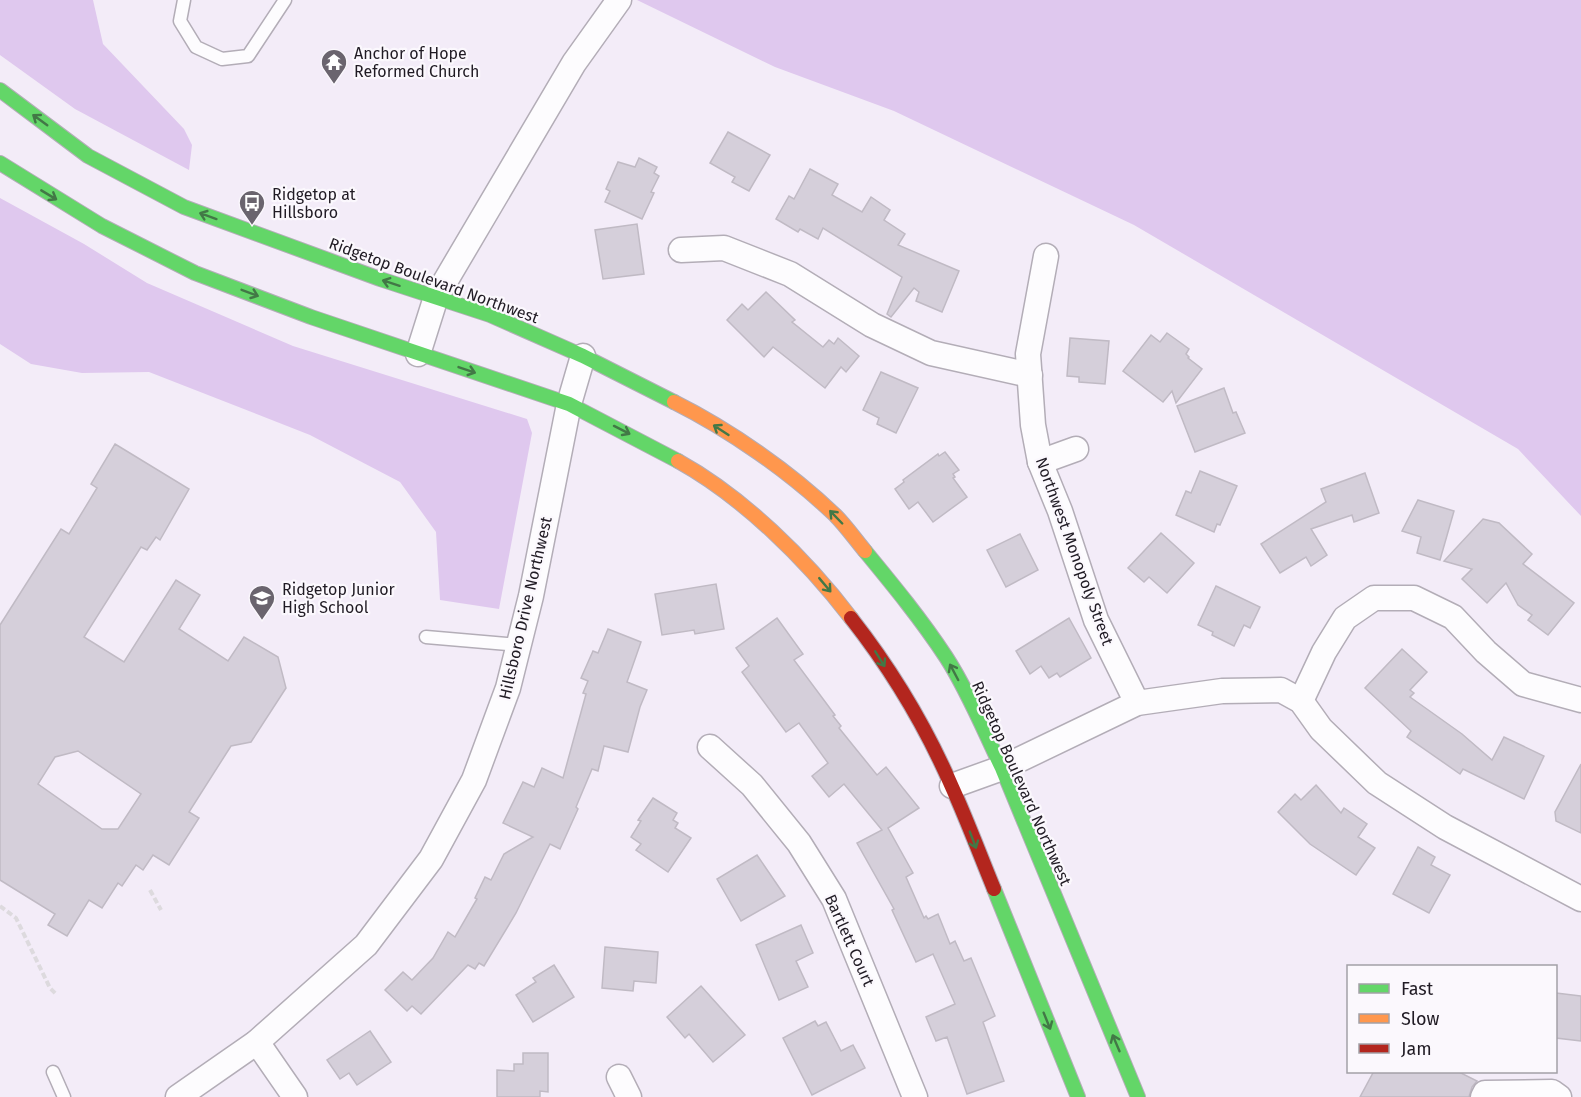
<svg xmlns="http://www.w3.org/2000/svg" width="1581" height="1097" viewBox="0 0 1581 1097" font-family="'Fira Sans',sans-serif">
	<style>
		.green { fill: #dfc8ee }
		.building { fill: #d5cfda; stroke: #c0bac4; stroke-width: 1.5; fill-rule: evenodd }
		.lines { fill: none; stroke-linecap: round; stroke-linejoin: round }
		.lane-casing { stroke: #b3adb7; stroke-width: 15 }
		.street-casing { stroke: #b3adb7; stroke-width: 27 }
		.fast-casing { stroke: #b3adb7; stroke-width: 16 }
		.slow-casing { stroke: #b3adb7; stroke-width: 16 }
		.jam-casing { stroke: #b3adb7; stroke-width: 16 }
		.path { stroke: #dddade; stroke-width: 4; stroke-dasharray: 6 3; stroke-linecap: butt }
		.lane { stroke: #fdfcfe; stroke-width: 12 }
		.street { stroke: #fdfcfe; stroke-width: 24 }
		.fast { stroke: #63d668; stroke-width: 14 }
		.slow { stroke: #ff974d; stroke-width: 14 }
		.jam { stroke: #b3261e; stroke-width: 14 }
		.oneway { stroke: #427846 }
		.labels { text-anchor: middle; stroke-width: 4.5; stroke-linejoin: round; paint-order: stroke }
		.poi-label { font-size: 16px; fill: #201b24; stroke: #fbf8fd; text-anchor: start }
		.street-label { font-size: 16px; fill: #201b24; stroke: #fbf8fd }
	</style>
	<rect width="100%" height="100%" fill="#f3ecf8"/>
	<g class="green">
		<path d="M0,0H93L103,44L184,129L192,145L189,170L75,109L0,55Z"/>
		<path d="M637,0H1581V516L1518,449L1134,225L894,111L775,67Z"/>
		<path d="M0,198L84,244L147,283L293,346L527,419L532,433L499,609L440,600L436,532L400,482L310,435L149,372L82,373L31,364L0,344Z"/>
	</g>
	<g class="building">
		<path d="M728,132L770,155L749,191L732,182L735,177L710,163Z"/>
		<path d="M639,158L657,167L654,173L659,176L651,192L654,193L642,219L605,202L610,191L606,189L618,162L635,167Z"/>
		<path d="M810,169L838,184L832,195L862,212L871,197L890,210L884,220L905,234L898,245L959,271L942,312L916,301L919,292L914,288L891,317L887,314L902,277L823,228L818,239L800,229L798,232L776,219L789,196L794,199Z"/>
		<path d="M637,224L644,274L603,279L595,230Z"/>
		<path d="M766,292L795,320L792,322L823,347L829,340L834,344L838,338L859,356L846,372L841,367L825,388L773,347L764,357L727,320L742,304L748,310Z"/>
		<path d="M1167,333L1189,349L1186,354L1189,357L1188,358L1202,369L1176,403L1172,391L1163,402L1123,371L1151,335L1160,342Z"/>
		<path d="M1070,338L1109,341L1105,384L1079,382V377L1067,376Z"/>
		<path d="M881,372L918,388L896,433L877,424L879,418L863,410Z"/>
		<path d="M1224,388L1233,413L1236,412L1245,433L1195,452L1177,406Z"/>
		<path d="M115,444L189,489L160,540L156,537L147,550L141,547L84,637L124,662L176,580L200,595L179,629L228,661L244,637L278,657L286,688L251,742L231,746L189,812L199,818L169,865L153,855L143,870L136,865L122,886L118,883L102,908L89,900L67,936L48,925L55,914L0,880V625L61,529L69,534L97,488L91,484ZM78,751L141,794L118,829H102L38,784L55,757Z"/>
		<path d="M945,452L959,470L953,474L955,477L953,478L967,497L933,522L918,502L909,509L895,489L904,482L903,480L938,454L939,456Z"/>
		<path d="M1200,471L1237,486L1220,525L1217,524L1214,532L1176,515L1186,491L1191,493Z"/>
		<path d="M1365,473L1379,513L1354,522L1352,515L1311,529L1327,555L1311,566L1306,557L1280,573L1261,544L1326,502L1321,489Z"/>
		<path d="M1418,500L1454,511L1440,560L1417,553L1421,537L1402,531Z"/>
		<path d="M1483,519L1499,523L1532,554L1523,564L1574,603L1548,635L1528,620L1532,615L1518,605L1506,583L1487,603L1462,579L1472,569L1444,561Z"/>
		<path d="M1161,533L1194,563L1167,593L1149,577L1144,582L1128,568Z"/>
		<path d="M1020,534L1038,570L1006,587L987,550Z"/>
		<path d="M716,584L724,629L695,634L694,630L662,635L655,594Z"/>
		<path d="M1216,586L1260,607L1250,628L1244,625L1234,646L1212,635L1213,632L1198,625Z"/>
		<path d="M777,618L803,654L794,660L835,715L833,716L841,726L839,728L877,775L886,767L919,808L888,828L913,873L906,877L924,918L926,916L928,919L938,914L950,944L955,941L964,961L971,958L995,1016L983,1022L1004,1081L967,1094L947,1037L936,1041L926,1017L955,1004L933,954L916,962L892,910L894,909L857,843L882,830L844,784L829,797L812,776L828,763L799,723L786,732L742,672L749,666L736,648Z"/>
		<path d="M1069,618L1091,658L1060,677L1057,673L1049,678L1041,666L1030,674L1016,651Z"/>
		<path d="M608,629L641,642L627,682L647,690L640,707L628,752L604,746L598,771L592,769L576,807L578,809L560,849L550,844L516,913L484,966L479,963L475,969L468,965L421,1014L412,1006L407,1011L385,990L403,972L412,980L433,958L448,932L455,937L477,899L475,898L485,877L491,880L504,854L533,837L503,823L523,782L534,787L542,768L563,778L586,694L583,693L588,681L581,678L593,651L598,653Z"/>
		<path d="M1402,649L1427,672L1410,690L1414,693L1410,697L1462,734L1492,760L1504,737L1544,756L1524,799L1463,769L1460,774L1407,737L1411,731L1365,688Z"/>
		<path d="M1581,764V833L1556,821L1555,812Z"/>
		<path d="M1316,785L1341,813L1344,808L1367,824L1358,837L1375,848L1356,875L1310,844L1278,812L1295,794L1301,800Z"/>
		<path d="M653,798L677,813L673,820L678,823L675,828L691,838L668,872L636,850L641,844L631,837L641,821L638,820Z"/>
		<path d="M1418,847L1435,857L1431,865L1450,875L1429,913L1393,894Z"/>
		<path d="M757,855L785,896L741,921L717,879Z"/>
		<path d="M801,925L813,953L796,961L808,987L779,1000L756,945Z"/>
		<path d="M605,947L658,952L656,983L634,981L633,991L602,988Z"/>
		<path d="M554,965L574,997L533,1022L516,995L536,982L533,978Z"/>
		<path d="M701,986L745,1035L713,1062L689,1034L685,1038L667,1017Z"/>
		<path d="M1556,993L1581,996V1041L1556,1038Z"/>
		<path d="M815,1021L818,1026L826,1022L841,1051L853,1045L865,1068L812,1095L783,1038Z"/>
		<path d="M370,1031L391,1062L357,1085L349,1073L340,1079L327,1060Z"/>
		<path d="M523,1053H548V1092L540,1091V1097H497V1070L514,1071V1064H523Z"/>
		<path d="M1374,1071H1457L1477,1081L1472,1087L1469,1097H1360Z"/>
	</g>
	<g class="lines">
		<g class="lane-casing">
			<g id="lane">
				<path d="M184,0L180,21L196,47L222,59L248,56L285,0"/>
				<path d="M426,637L519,645"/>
				<path d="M53,1072L64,1097"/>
			</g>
		</g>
		<g class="street-casing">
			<g id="street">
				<path d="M681,250L724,248L790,274L872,325L931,353L1030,375"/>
				<path d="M1046,256L1028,354L1033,425L1040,462L1060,511L1096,620L1137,703"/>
				<path d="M418,354L436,297L574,63L619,0"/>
				<path d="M1040,462L1076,449"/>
				<path d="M1301,701L1324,652L1345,618L1374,598H1414L1453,617L1486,652L1523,684L1581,700"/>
				<path d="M710,747L752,785L799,843L834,899L915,1097"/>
				<path d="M952,786L1002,768L1137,703L1222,691L1281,690L1301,701L1321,729L1377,783L1445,827L1581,899"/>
				<path d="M257,1042L295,1097"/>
				<path d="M619,1077L629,1097"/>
				<path d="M178,1097L257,1042L366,945L431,859L474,780L508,688L531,596L569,404L583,356"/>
				<path d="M1483,1097L1485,1093L1552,1092L1559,1097"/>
			</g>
		</g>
		<g class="fast-casing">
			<g id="fast">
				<path d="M0,90L88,156L184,207L380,279L490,315L583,356L674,402"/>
				<path d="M0,163L102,226L195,273L311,317L569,404L678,461"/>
				<path d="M865,551C893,585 921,619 946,657C968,691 984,731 1002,768L1138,1097"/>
				<path d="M994,889L1078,1097"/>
			</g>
		</g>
		<g class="slow-casing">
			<g id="slow">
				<path d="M674,402C730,430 790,472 835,515C846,526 855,539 865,551"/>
				<path d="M678,461C743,497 806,559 851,618"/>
			</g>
		</g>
		<g class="jam-casing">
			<path id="jam" d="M851,618C891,669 926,727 952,787C967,820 980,855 994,889"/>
		</g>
		<g class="path">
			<path d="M150,890L161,910"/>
			<path d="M0,906L16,918L50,988L57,995"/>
		</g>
		<use href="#lane" class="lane"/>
		<use href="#street" class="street"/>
		<use href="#fast" class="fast"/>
		<use href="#slow" class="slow"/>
		<use href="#jam" class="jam"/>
	</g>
	<defs><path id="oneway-shaft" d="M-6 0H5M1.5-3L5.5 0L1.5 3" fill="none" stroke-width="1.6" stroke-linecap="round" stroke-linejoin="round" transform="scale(1.5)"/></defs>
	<g class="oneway">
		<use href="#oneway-shaft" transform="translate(40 120) rotate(-144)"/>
		<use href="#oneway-shaft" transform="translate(49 195) rotate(31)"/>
		<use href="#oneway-shaft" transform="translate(208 216) rotate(-160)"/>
		<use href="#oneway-shaft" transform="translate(391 283) rotate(-162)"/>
		<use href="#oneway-shaft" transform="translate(250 293) rotate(21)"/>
		<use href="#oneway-shaft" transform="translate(467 370) rotate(19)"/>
		<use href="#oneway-shaft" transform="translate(622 430) rotate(27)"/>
		<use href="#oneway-shaft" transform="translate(721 430) rotate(-147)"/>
		<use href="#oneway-shaft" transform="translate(836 517) rotate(-134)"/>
		<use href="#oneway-shaft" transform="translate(825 585) rotate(50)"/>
		<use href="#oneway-shaft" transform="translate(880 659) rotate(58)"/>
		<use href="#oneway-shaft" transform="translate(954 672) rotate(-118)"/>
		<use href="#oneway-shaft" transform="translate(973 840) rotate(69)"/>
		<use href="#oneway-shaft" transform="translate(1047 1021) rotate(68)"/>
		<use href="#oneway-shaft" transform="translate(1116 1043) rotate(-113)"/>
	</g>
	<defs>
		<g id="temple-pin" transform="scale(1.35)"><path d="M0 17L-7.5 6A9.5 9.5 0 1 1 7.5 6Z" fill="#6a646e" stroke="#fbf8fd"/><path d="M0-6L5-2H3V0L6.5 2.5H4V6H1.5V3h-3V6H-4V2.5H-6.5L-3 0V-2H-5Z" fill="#fff"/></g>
		<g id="bus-pin" transform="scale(1.35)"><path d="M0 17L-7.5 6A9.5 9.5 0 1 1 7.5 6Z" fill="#6a646e" stroke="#fbf8fd"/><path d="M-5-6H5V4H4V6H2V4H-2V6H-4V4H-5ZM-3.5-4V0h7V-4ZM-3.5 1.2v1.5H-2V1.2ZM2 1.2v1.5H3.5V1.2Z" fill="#fff"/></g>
		<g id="school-pin" transform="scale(1.35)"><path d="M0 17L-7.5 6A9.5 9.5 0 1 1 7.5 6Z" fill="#6a646e" stroke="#fbf8fd"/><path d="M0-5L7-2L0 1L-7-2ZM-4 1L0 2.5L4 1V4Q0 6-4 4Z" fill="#fff"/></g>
	</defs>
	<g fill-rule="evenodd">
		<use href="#temple-pin" x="334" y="62"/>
		<use href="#bus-pin" x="252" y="203"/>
		<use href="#school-pin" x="262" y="598"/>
	</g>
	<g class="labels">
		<g class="poi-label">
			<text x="354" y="59">Anchor of Hope<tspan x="354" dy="18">Reformed Church</tspan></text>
			<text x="272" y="200">Ridgetop at<tspan x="272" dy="18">Hillsboro</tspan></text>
			<text x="282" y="595">Ridgetop Junior<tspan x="282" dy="18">High School</tspan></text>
		</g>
		<g class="street-label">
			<text transform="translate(434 280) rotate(20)" y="6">Ridgetop Boulevard Northwest</text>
			<text transform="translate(1075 551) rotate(70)" y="6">Northwest Monopoly Street</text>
			<text transform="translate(525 608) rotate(-77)" y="6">Hillsboro Drive Northwest</text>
			<text transform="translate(1022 783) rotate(66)" y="6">Ridgetop Boulevard Northwest</text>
			<text transform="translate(850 940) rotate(66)" y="6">Bartlett Court</text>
		</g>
	</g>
	<rect x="1347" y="965" width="210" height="108" fill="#fbf8fd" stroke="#a3a0a6" stroke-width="1.5"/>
	<rect x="1359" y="984" width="30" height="9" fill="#63d668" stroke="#a3a0a6" stroke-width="1.5"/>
	<text x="1401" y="995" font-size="18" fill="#201b24">Fast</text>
	<rect x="1359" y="1014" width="30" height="9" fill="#ff974d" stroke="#a3a0a6" stroke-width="1.5"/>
	<text x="1401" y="1025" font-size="18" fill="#201b24">Slow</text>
	<rect x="1359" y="1044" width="30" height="9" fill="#b3261e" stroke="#a3a0a6" stroke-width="1.5"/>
	<text x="1401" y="1055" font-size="18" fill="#201b24">Jam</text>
</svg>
